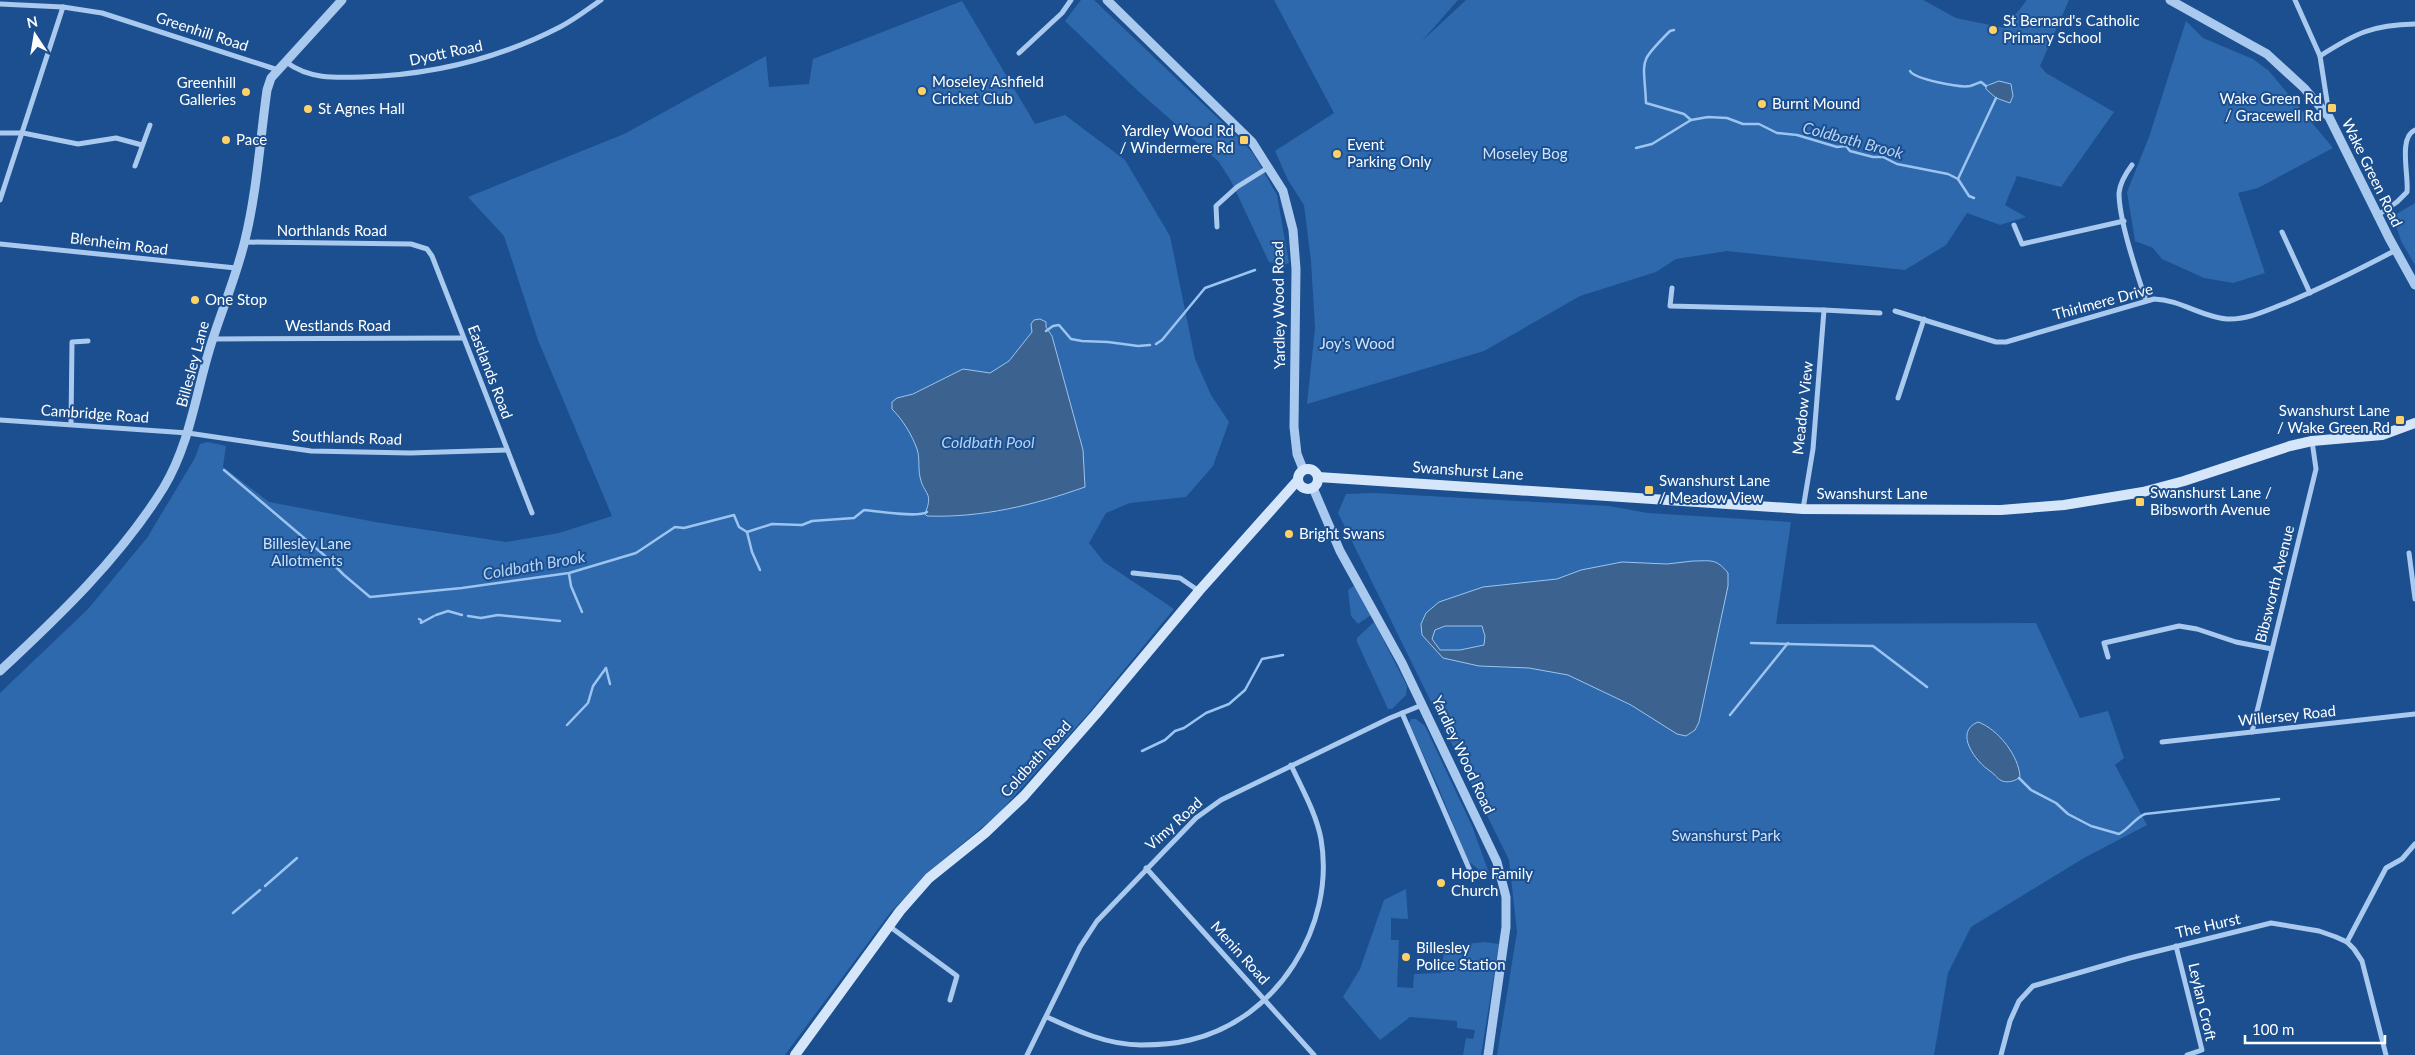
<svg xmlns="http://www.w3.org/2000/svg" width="2415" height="1055" viewBox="0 0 2415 1055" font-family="Lato,sans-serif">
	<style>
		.green { fill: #2e69ad }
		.water { fill: #3c6290; stroke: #9cc4f0; fill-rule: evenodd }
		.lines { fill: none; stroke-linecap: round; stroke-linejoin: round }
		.stream { stroke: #9cc4f0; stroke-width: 2.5 }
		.minor { stroke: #a9c9ee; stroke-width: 5 }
		.tertiary { stroke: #a9c9ee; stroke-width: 9 }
		.secondary { stroke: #d6e6fa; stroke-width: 10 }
		.poi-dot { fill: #ffd166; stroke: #1b4f8f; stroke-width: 2 }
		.labels { text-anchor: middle; stroke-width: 4; stroke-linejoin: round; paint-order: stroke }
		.poi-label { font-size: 15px; fill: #fff; stroke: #1b4f8f; text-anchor: start }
		.street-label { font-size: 15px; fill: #fff; stroke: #1b4f8f }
		.park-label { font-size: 15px; fill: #cfe3fa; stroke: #1b4f8f }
		.water-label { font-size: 16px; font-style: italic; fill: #b5d3f5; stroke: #1b4f8f }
	</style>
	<rect width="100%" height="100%" fill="#1b4f8f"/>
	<g class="green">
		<path d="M1081,0H1094L1244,143L1254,155L1277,195L1289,263L1284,265L1269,262L1231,181L1219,162L1138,91L1065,21Z"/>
		<path d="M1274,0H1458L1421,42L1466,0H1923L1956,18L2005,28L2027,0H2069L2040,66L2046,73L2114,112L2061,187L2017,176L2005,205L2026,217L2000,225L1967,213L1946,245L1905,270L1727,251L1676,259L1656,272L1580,296L1484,351L1307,404L1315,328L1311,261L1304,205L1288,180L1275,151L1334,113Z"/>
		<path d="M962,1L1035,124L1065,115L1125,160L1170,236L1195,359L1211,395L1229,422L1213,466L1186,497L1130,503L1106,513L1089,543L1104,562L1174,609L1169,615L1087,715L998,814L932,869L890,913L785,1055H0V693L88,609L147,538L195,458L200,444L208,442L226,446L223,467L269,502L381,523L506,542L559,533L612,516L538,340L504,236L468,197L624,134L766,56L769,87L809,84L813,59Z"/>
		<path d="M2186,21L2203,38L2253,59L2269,71L2333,148L2258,188L2238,193L2265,273L2233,283L2204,278L2162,259L2153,248L2135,241L2127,192L2149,137Z"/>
		<path d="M2415,203V265L2401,241L2393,216Z"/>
		<path d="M1375,493L1609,506L1648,513L1791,522L1776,624L2036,623L2080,718L2108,711L2124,758L2115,765L2147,825L2084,858L1971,927L1948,973L1934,1055H1497L1517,932L1509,860L1338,513L1346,494Z"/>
		<path d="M1355,585L1371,615L1358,624L1351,616L1348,590Z"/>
		<path d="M1374,622L1407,686L1406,695L1392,709H1388L1357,642V638Z"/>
		<path d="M1411,719H1416L1425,726L1472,826L1489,873L1478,869L1468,861L1437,784L1409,724Z"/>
		<path d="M1406,889L1408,919L1391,918V940H1399L1397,987L1413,988L1414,974L1441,973L1445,946L1485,942L1499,944L1481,1055H1463L1466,1038L1473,1039L1475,1030L1457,1028V1021L1410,1017L1380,1040L1343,997L1360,969L1384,900Z"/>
	</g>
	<g class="water">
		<path d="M1999,81L2011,84L2013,96L2010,103L1996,98L1986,89V86Z"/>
		<path d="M1040,319L1046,322V327L1052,336L1083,450L1085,487C1034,505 982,518 927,516L925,514C934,491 924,496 920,477C918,468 920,458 917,449C912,435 903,420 892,409V402L897,398L913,394L963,369L990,373L1009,361L1032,332L1031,324L1034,320Z"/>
		<path d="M1693,561C1711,561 1716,558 1728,573V586L1699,722L1695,730L1686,736L1677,734L1631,705L1568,675L1529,668L1479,666L1443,658L1422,635L1421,624L1426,613L1439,602L1483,587L1557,579L1581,570L1622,562L1667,564ZM1445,626H1482L1485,636L1484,645L1460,650H1440L1432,639L1435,630Z"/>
		<path d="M1978,722C1998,729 2019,756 2020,777C2016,781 2008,783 2002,781C1997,779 1994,773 1990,771C1976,762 1953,732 1978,722Z"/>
	</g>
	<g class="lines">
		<g class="stream">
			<path d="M1674,30L1670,31C1637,64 1644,58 1646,103L1684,114L1691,120"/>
			<path d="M1910,71C1914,79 1960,88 1970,86C1974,85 1978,83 1981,82L1986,86"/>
			<path d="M1636,148L1652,144L1691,120L1708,117L1727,118L1743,124H1759L1777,133L1797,135L1837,147L1846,146L1850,151L1873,157H1883L1897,164L1948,174L1958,179L1969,196L1974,198"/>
			<path d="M1958,179L1996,98"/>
			<path d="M1046,331L1053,326L1059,325L1071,339L1082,341L1108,342L1138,346L1150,345"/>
			<path d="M1156,344L1162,340L1205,288L1255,270"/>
			<path d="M224,470L324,555L344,575L370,597L462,588L569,573L636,553L675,527L684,528L734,515L739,527L747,532L772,524L802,525L812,521L854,518L864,510C878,511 917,518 927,512"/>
			<path d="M747,532L752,552L760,570"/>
			<path d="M569,574L571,586L582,612"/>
			<path d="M436,615L448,611L462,615"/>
			<path d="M468,616L481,618L498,615L560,621"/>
			<path d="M419,619L421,620V623L434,616"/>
			<path d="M1751,643L1873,646L1927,687"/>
			<path d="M606,668L610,684"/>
			<path d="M1730,715L1788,643"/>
			<path d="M567,725L588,703L593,686L606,668"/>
			<path d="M1142,751L1165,740L1175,731L1184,728L1206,713L1229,704L1245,690L1262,659L1283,655"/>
			<path d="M2019,778L2031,790L2056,803L2068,814L2091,826L2119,834C2129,829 2135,818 2145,814L2279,799"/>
			<path d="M265,886L297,858"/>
			<path d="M233,913L260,890"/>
		</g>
		<g class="minor">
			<path d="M2295,0L2320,56L2329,114"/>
			<path d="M0,4L63,7L102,13L278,70"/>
			<path d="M1019,53L1062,13L1071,0"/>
			<path d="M2320,56C2356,33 2372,25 2415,24"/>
			<path d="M286,62C309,79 334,78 362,77C431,75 498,59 560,27C574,20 588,9 601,0"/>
			<path d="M0,133H23L78,144L116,138L142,145"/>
			<path d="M2132,165C2126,173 2120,183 2119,193C2119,221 2137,273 2146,301"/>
			<path d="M135,166L150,125"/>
			<path d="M0,200L63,7"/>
			<path d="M2378,215L2397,202L2407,192C2409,176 2398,137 2415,130"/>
			<path d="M2014,225L2022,244L2124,221"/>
			<path d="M1217,227L1216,206L1237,187L1269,167"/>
			<path d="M2282,232L2310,293"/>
			<path d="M245,242L411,244L427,249L432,256L532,513"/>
			<path d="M0,244L236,268"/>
			<path d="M1672,288L1670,306L1824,310"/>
			<path d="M1895,311L1996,342H2006L2154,299C2181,300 2201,317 2227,319C2248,320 2267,310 2286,303C2324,287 2360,269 2396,250"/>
			<path d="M213,339L463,338"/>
			<path d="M1898,398L1924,319"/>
			<path d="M0,420L188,433L311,451L410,453L507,450"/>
			<path d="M71,424L72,342L88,341"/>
			<path d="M1803,509L1813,449L1824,310L1880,313"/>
			<path d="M2409,553L2415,599"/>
			<path d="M1133,573L1180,578L1199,591"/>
			<path d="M2108,657L2104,643L2179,626L2197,629L2236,642L2272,649"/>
			<path d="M1402,713L1471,873L1478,877"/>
			<path d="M2252,732L2316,469L2312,441"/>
			<path d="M2162,742L2415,714"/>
			<path d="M1146,868L1314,1055"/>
			<path d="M889,926L957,976L950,1000"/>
			<path d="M2347,942L2386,868L2402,859L2415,844"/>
			<path d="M2176,946L2202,1050L2187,1055"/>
			<path d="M1047,1017C1077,1031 1108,1045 1141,1045C1157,1045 1174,1044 1190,1040C1277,1020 1336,926 1321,839C1316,813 1302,789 1291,765"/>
			<path d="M1027,1055L1080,947L1097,921L1196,818L1221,800L1390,718L1422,705"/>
			<path d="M2001,1055L2010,1021L2019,1001L2033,986L2130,958L2271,923L2319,931L2336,937L2347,942L2354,949L2362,961L2386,1055"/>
		</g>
		<g class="tertiary">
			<path d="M1107,0L1252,142L1283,191L1293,230L1296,269L1294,427L1297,454L1303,469"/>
			<path d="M2170,0L2267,54L2304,88L2329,117L2389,238L2415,285"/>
			<path d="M1313,488L1340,551L1402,663L1497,862L1506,897V927L1488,1055"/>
			<path d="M0,671C59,616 121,557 164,487C189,445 195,398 209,351C220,314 236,278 245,240C257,191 260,140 267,90L271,78L342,0"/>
		</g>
		<g class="secondary">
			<circle cx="1308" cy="479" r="10"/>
			<path d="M1318,477L1803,509L2001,510L2064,505L2143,492L2184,481L2290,446L2312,441L2382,435L2415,423"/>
			<path d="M795,1055L900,911L929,878L985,833L1024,796L1096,714L1199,591L1298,480"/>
		</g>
	</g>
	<g class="poi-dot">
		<circle cx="1993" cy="30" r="5"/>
		<circle cx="922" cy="91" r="5"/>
		<circle cx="246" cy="92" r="5"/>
		<circle cx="1762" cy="104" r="5"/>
		<rect x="2327" y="103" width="10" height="10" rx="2.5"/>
		<circle cx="308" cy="109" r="5"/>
		<circle cx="226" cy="140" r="5"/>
		<rect x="1239" y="135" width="10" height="10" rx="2.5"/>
		<circle cx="1337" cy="154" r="5"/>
		<circle cx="195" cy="300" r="5"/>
		<rect x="2395" y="415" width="10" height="10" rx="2.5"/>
		<rect x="1644" y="485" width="10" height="10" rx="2.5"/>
		<rect x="2135" y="497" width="10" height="10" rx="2.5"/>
		<circle cx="1289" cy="534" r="5"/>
		<circle cx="1441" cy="883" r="5"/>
		<circle cx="1406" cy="957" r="5"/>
	</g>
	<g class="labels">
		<g class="poi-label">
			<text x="2003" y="26">St Bernard's Catholic<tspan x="2003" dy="17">Primary School</tspan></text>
			<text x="932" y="87">Moseley Ashfield<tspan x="932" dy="17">Cricket Club</tspan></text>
			<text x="236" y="88" text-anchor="end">Greenhill<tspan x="236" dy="17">Galleries</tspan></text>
			<text x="2322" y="104" text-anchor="end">Wake Green Rd<tspan x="2322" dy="17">/ Gracewell Rd</tspan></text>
			<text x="1772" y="109">Burnt Mound</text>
			<text x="318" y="114">St Agnes Hall</text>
			<text x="1234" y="136" text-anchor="end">Yardley Wood Rd<tspan x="1234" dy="17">/ Windermere Rd</tspan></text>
			<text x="236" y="145">Pace</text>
			<text x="1347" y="150">Event<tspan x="1347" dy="17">Parking Only</tspan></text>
			<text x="205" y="305">One Stop</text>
			<text x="2390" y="416" text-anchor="end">Swanshurst Lane<tspan x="2390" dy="17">/ Wake Green Rd</tspan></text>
			<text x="1659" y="486">Swanshurst Lane<tspan x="1659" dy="17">/ Meadow View</tspan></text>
			<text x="2150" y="498">Swanshurst Lane /<tspan x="2150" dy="17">Bibsworth Avenue</tspan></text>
			<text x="1299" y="539">Bright Swans</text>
			<text x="1451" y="879">Hope Family<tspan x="1451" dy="17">Church</tspan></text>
			<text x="1416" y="953">Billesley<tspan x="1416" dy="17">Police Station</tspan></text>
		</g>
		<g class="street-label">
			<text transform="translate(202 32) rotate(18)" y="5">Greenhill Road</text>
			<text transform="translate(446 53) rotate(-12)" y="5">Dyott Road</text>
			<text transform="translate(2372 173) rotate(64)" y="5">Wake Green Road</text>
			<text x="332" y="236">Northlands Road</text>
			<text transform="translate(119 244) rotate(7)" y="5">Blenheim Road</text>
			<text transform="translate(2103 302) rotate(-15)" y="5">Thirlmere Drive</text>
			<text transform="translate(1279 305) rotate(-91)" y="5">Yardley Wood Road</text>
			<text x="338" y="331">Westlands Road</text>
			<text transform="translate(193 364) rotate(-75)" y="5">Billesley Lane</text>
			<text transform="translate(490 372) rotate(69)" y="5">Eastlands Road</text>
			<text transform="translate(1803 408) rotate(-84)" y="5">Meadow View</text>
			<text transform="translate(95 414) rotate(4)" y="5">Cambridge Road</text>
			<text transform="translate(347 438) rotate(2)" y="5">Southlands Road</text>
			<text transform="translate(1468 471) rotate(4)" y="5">Swanshurst Lane</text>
			<text x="1872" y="499">Swanshurst Lane</text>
			<text transform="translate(2275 584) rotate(-76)" y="5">Bibsworth Avenue</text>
			<text transform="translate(2287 716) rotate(-6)" y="5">Willersey Road</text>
			<text transform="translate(1463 755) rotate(65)" y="5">Yardley Wood Road</text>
			<text transform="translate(1036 759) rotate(-48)" y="5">Coldbath Road</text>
			<text transform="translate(1174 824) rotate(-42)" y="5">Vimy Road</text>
			<text transform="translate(2208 926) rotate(-13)" y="5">The Hurst</text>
			<text transform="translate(1240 953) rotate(48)" y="5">Menin Road</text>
			<text transform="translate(2202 1002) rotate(77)" y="5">Leylan Croft</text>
		</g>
		<g class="park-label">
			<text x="1525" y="159">Moseley Bog</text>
			<text x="1357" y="349">Joy's Wood</text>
			<text x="307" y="549">Billesley Lane<tspan x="307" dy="17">Allotments</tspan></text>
			<text x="1726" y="841">Swanshurst Park</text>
		</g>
		<g class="water-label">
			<text transform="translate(1853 140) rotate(15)" y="6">Coldbath Brook</text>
			<text x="988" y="448">Coldbath Pool</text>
			<text transform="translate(534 565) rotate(-10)" y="6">Coldbath Brook</text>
		</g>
	</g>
	<g transform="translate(35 35) rotate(348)" stroke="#1b4f8f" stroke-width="4" paint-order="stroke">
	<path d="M0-4L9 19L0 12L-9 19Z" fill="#ffffff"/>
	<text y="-8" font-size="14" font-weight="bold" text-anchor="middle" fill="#ffffff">N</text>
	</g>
	<path d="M2245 1035v8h140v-8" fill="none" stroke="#ffffff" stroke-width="2.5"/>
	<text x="2252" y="1035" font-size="15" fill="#ffffff" stroke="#1b4f8f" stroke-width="4" paint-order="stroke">100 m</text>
</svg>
